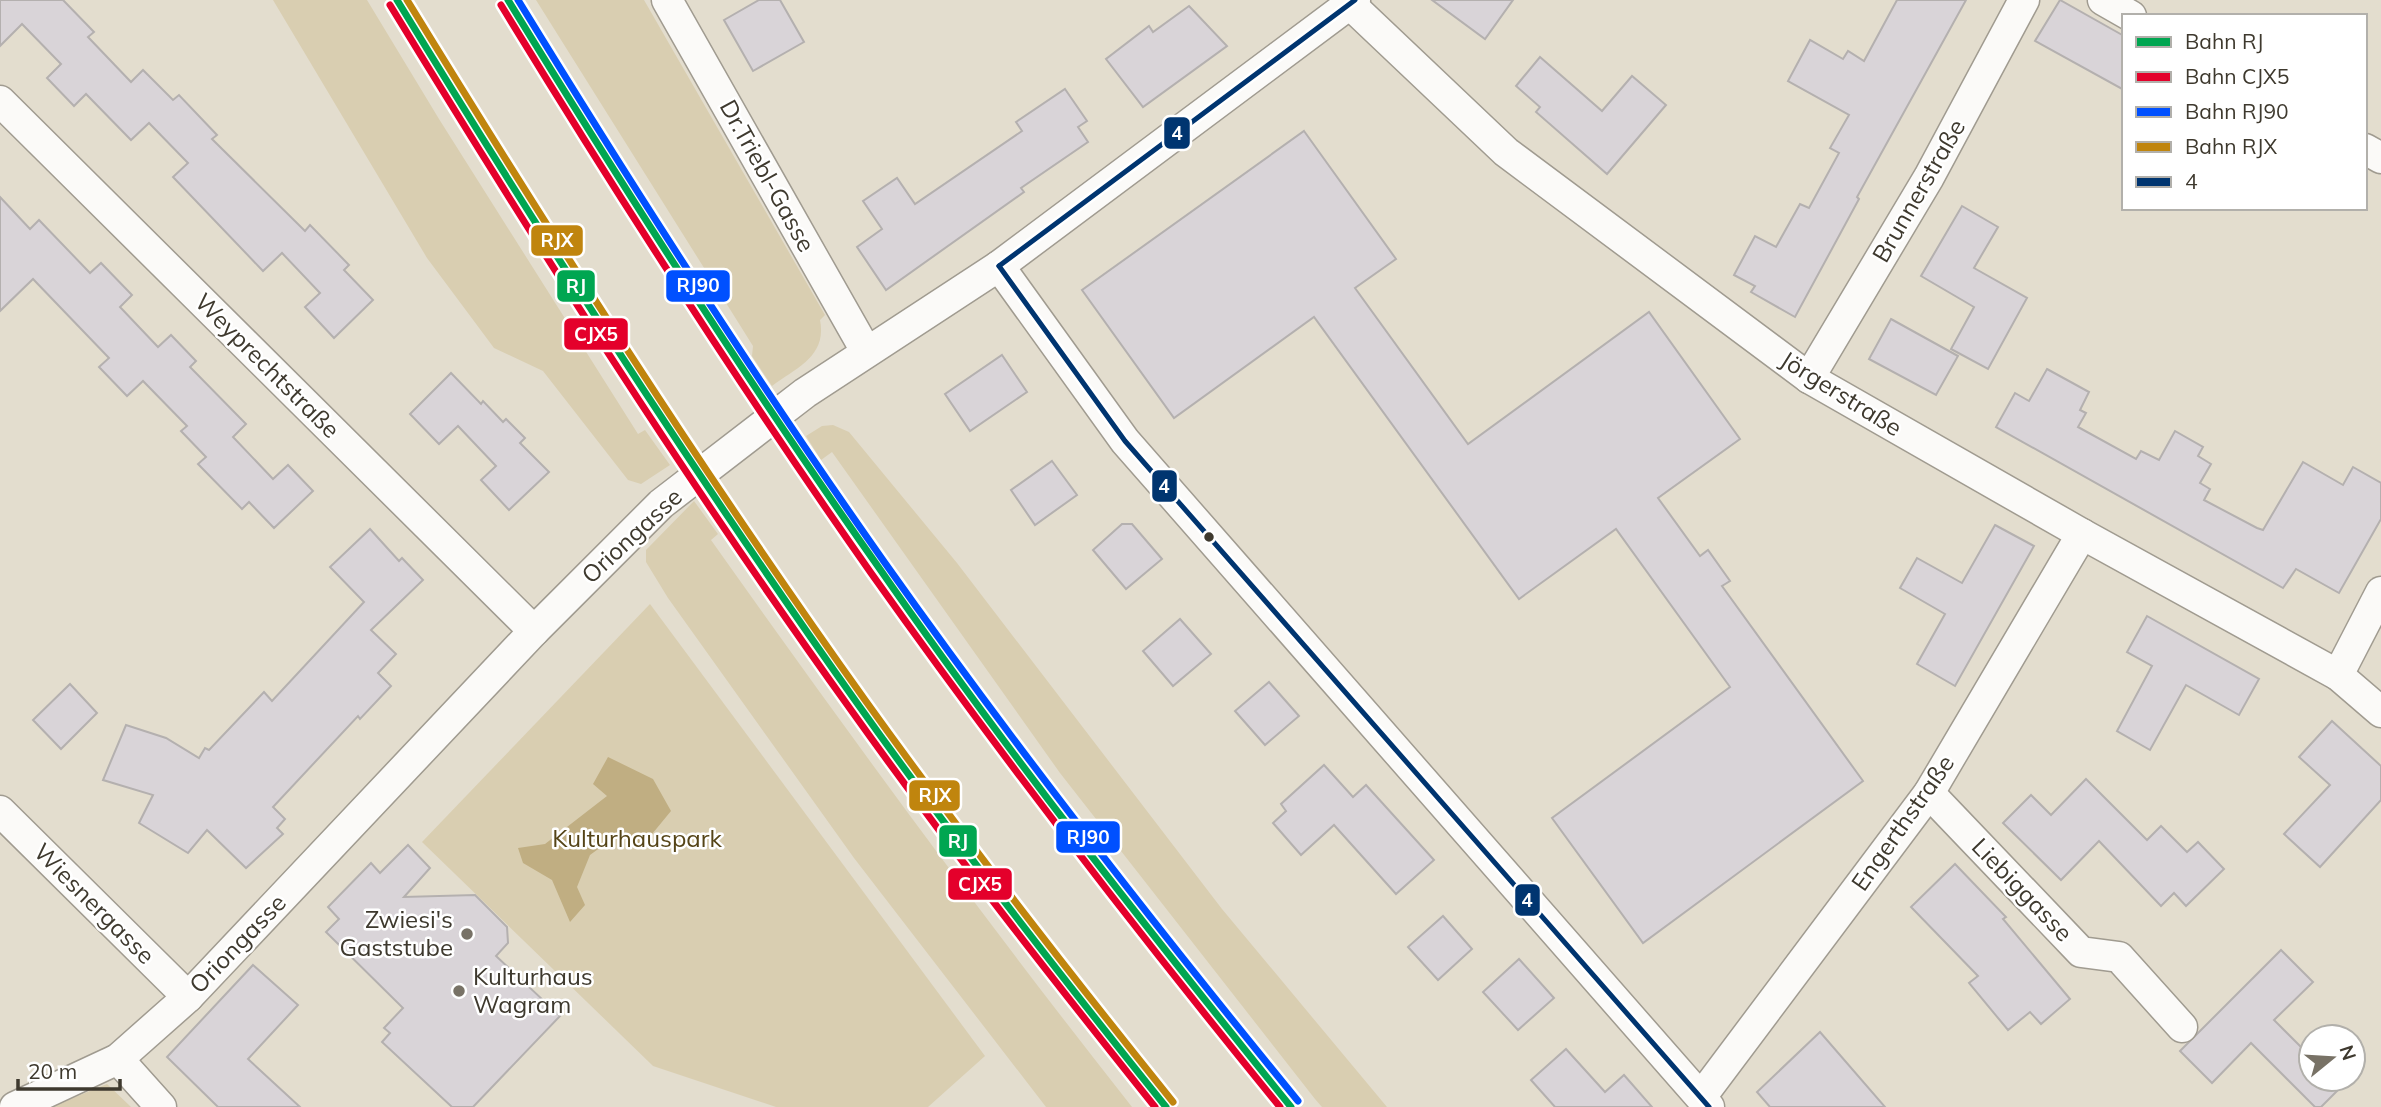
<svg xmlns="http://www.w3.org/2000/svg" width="2381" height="1107" viewBox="0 0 2381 1107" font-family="Mulish,sans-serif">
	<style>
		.green { fill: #d9ceb1 }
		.water { fill: #c0ae82 }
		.building { fill: #d9d4d8; stroke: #b4b0af; stroke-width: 2 }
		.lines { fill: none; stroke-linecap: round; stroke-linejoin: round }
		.minor-casing { stroke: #a09b90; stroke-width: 33 }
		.minor { stroke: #fbfaf8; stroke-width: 30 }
		.bus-1-casing { stroke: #fff; stroke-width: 10 }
		.bus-1 { stroke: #003570; stroke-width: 5 }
		.rail-1-casing { stroke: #fff; stroke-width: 12 }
		.rail-2-casing { stroke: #fff; stroke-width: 12 }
		.rail-3-casing { stroke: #fff; stroke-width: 12 }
		.rail-4-casing { stroke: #fff; stroke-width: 12 }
		.rail-1 { stroke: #00a651; stroke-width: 7 }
		.rail-2 { stroke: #e4002b; stroke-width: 7 }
		.rail-3 { stroke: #0050ff; stroke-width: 7 }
		.rail-4 { stroke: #c0850e; stroke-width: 7 }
		.bus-dot { fill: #3e392e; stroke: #fff; stroke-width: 2.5 }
		.poi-dot { fill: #787266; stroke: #fff; stroke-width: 2.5 }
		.labels { text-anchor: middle; stroke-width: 5; stroke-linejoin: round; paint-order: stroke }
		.street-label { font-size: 24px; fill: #3e392e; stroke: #fff }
		.park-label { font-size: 24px; fill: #554417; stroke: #fff }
		.poi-label { font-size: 24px; fill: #3e392e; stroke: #fff; text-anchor: end }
		.line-badge { stroke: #fff; stroke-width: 2.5 }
		.badge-label { font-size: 19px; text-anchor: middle; font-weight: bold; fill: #fff }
	</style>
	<rect width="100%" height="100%" fill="#e3ddce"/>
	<g class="green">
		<path d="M273,0H367L439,119L638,434L645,430L670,465L641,484L628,480L543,371L494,348L427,258Z"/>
		<path d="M536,0H644L825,315L820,320C827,356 798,367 772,386L752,356L753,346Z"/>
		<path d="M833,425L849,432L957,563L1222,909L1387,1107H1322L1315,1099L1060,773L832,452L821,460L806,436L822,426Z"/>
		<path d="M694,501L718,534L711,540C847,732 986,922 1132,1107H1046L854,858L668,598L646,562V550Z"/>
		<path d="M650,604L985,1056L928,1107H776L653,1066L422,842Z"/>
		<path d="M107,1084L131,1107H51Z"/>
	</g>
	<path class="water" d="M608,757L653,779L671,811L643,845L616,836L590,855L577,887L585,905L570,922L552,880L523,863L518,848L545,844L607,796L593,784Z"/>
	<g class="building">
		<path d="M0,0H63L94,32L88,37L131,82L143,70L173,100L179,95L217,135L212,139L305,231L310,225L349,265L344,270L373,300L334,338L305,307L320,293L282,253L263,271L173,177L188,163L149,123L131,140L86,94L74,106L47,78L61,64L22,24L0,46Z"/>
		<path d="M759,0H780L804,42L753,71L724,20Z"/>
		<path d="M1432,0H1513L1485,39Z"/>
		<path d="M1897,0H1966L1857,197L1859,199L1795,317L1751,292L1755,286L1734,275L1755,236L1776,247L1800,204L1809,208L1839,153L1830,148L1849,115L1788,81L1810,40L1843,59L1848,51L1864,61Z"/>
		<path d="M2060,0L2124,36V90L2035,41Z"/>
		<path d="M1189,6L1227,46L1143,107L1106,59L1149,26L1153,32Z"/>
		<path d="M1540,57L1602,111L1632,76L1666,105L1607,174L1536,112L1540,107L1516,86Z"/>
		<path d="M1065,89L1087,121L1078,127L1088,142L1021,188L1024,192L886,290L857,247L882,229L863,201L897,178L915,204L1022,131L1016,122Z"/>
		<path d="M1304,131L1396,259L1355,288L1468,444L1649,312L1740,439L1658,498L1700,556L1708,550L1730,581L1722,586L1863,781L1643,943L1552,818L1730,687L1616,529L1519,599L1314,317L1174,418L1082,290Z"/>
		<path d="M0,197L30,229L39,220L90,273L101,263L132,295L120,307L158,347L171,335L196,361L190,367L246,424L233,437L273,479L288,465L313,491L274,528L249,502L242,509L198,464L206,457L181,431L187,426L143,381L127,396L99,367L109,358L33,279L0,311Z"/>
		<path d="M1962,206L1998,227L1974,268L2027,298L1988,369L1951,349L1974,307L1921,276Z"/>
		<path d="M1891,319L1958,356L1936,395L1869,359Z"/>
		<path d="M1002,355L1027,392L970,431L945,394Z"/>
		<path d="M2047,369L2089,392L2080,410L2086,413L2078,427L2136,459L2141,451L2159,460L2175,431L2203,447L2198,456L2211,464L2200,483L2210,489L2204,500L2257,528L2263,530L2303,462L2343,485L2353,467L2381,483V519L2339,593L2296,569L2283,588L1996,427L2015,393L2029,401Z"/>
		<path d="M451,373L481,404L483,401L503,422L506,419L525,438L520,443L549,472L509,510L481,480L496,466L458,426L439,444L410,414Z"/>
		<path d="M1052,461L1077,495L1035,525L1011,490Z"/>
		<path d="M1122,524H1132L1162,559L1126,589L1093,550Z"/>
		<path d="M1995,525L2034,546L1955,686L1917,664L1945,614L1900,588L1917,558L1962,583Z"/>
		<path d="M370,529L399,561L402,558L423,580L371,630L396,654L378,673L391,686L360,719L358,716L273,807L285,819L277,828L283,834L246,868L207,830L188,853L139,823L153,795L103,780L126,725L166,738L199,758L205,748L209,750L264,692L272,701L364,602L330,567Z"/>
		<path d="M2147,616L2259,679L2239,715L2186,685L2150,750L2117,731L2152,666L2127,652Z"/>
		<path d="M1180,619L1211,654L1173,686L1143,651Z"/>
		<path d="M1269,682L1299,716L1265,745L1235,711Z"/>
		<path d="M70,684L97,713L61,749L33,720Z"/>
		<path d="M2332,721L2381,766V800L2320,867L2284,834L2330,785L2299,757Z"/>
		<path d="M1324,765L1353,797L1366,785L1434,860L1396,894L1334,825L1301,855L1273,823L1286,811L1281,804Z"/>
		<path d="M2086,779L2147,840L2161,826L2187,852L2198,842L2224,869L2186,906L2174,893L2161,906L2099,841L2061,880L2003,823L2031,795L2051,815Z"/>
		<path d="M408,845L430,868L404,897L475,895L507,927L508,943L496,956L560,1016L473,1107H452L382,1042L390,1033L384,1028L403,1008L326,932L339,919L328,907L371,863L380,873Z"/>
		<path d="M1955,864L2006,917L2003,919L2070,999L2041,1024L2030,1012L2008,1030L1969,983L1978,976L1911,907Z"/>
		<path d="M1443,916L1472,949L1438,980L1408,947Z"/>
		<path d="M2281,950L2313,982L2274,1020L2311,1057V1079H2349L2321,1107H2315L2251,1043L2212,1083L2180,1051Z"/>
		<path d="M1519,959L1554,998L1518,1030L1483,992Z"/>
		<path d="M253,965L298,1005L248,1059L300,1107H218L167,1057Z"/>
		<path d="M1820,1032L1885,1107H1770L1757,1092Z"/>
		<path d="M1566,1049L1605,1092L1624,1075L1652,1107H1555L1531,1080Z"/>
	</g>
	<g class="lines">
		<g class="minor-casing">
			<g id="minor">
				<path d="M667,0L866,351"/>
				<path d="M2103,0L2131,16"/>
				<path d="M1351,5L1506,152L1809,378L2082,534L2338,675L2381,712"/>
				<path d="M0,101L534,631"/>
				<path d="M2365,149L2381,158"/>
				<path d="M999,266L1125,441L1709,1107"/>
				<path d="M1809,378L1929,177L2024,0"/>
				<path d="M2338,675L2381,592"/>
				<path d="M1929,793L2081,952L2119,957L2182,1027"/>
				<path d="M0,811L188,997"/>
				<path d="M118,1059L161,1107"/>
				<path d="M1701,1097L1929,793L2082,534"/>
				<path d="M15,1107L118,1059L188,997L534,631L661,504L805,393L999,266L1355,0"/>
			</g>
		</g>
		<use href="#minor" class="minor"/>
		<g class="bus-1-casing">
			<g id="bus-1">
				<path d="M999,266L1125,441L1709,1107"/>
				<path d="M999,266L1355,0"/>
			</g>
		</g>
		<use href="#bus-1" class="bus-1"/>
		<g class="rail-1-casing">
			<g id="rail-1">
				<path d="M397,0C543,239 695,475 857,703C955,841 1060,975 1166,1107"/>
				<path d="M508,0C626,192 747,381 877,565C1007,752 1148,930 1291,1107"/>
			</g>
		</g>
		<g class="rail-2-casing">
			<g id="rail-2">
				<path d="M390,5C536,244 687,482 851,710C948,846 1051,977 1155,1107"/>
				<path d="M501,5C619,198 741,388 871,573C1001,756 1138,933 1280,1107"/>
			</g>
		</g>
		<g class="rail-3-casing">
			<path id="rail-3" d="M518,0C635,191 756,380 885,563C1016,748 1155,926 1298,1101"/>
		</g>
		<g class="rail-4-casing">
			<path id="rail-4" d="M407,0C553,238 703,473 865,700C963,837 1067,970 1173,1102"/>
		</g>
		<use href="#rail-1" class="rail-1"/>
		<use href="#rail-2" class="rail-2"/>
		<use href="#rail-3" class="rail-3"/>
		<use href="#rail-4" class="rail-4"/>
	</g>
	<circle class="bus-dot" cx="1209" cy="537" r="6"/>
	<g class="poi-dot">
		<circle cx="467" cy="934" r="7"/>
		<circle cx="459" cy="991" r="7"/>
	</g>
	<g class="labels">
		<g class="street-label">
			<text transform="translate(767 176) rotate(61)" y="8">Dr.Triebl-Gasse</text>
			<text transform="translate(1919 191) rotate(-60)" y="8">Brunnerstraße</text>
			<text transform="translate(267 366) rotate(45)" y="8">Weyprechtstraße</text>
			<text transform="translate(1841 394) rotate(32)" y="8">Jörgerstraße</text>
			<text transform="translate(632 536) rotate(-43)" y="8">Oriongasse</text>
			<text transform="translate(1903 823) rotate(-55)" y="8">Engerthstraße</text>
			<text transform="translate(2022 890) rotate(46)" y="8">Liebiggasse</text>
			<text transform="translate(94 904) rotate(45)" y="8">Wiesnergasse</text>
			<text transform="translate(238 944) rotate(-46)" y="8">Oriongasse</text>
		</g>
		<g class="park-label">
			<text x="637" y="847">Kulturhauspark</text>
		</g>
		<g class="poi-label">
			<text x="453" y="928">Zwiesi's<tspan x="453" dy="28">Gaststube</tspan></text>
			<text x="473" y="985" text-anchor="start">Kulturhaus<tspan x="473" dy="28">Wagram</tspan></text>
		</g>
	</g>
	<g class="line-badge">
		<rect x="1163" y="116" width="28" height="34" rx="7" fill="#003570"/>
		<rect x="530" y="224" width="54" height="33" rx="7" fill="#c0850e"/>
		<rect x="665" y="269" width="66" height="34" rx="7" fill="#0050ff"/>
		<rect x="556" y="269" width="40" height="34" rx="7" fill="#00a651"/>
		<rect x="563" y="317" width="66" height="34" rx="7" fill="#e4002b"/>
		<rect x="1151" y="469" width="27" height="34" rx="7" fill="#003570"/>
		<rect x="908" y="779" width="53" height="33" rx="7" fill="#c0850e"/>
		<rect x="1055" y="820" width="66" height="34" rx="7" fill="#0050ff"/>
		<rect x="938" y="824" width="40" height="34" rx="7" fill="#00a651"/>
		<rect x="947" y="867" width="66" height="34" rx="7" fill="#e4002b"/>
		<rect x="1514" y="883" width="27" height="34" rx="7" fill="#003570"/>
	</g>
	<g class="badge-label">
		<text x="1177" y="140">4</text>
		<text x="557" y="247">RJX</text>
		<text x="698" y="292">RJ90</text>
		<text x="576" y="293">RJ</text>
		<text x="596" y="341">CJX5</text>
		<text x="1164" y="493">4</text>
		<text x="935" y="802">RJX</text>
		<text x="1088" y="844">RJ90</text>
		<text x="958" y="848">RJ</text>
		<text x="980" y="891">CJX5</text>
		<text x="1527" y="907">4</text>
	</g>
	<rect x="2122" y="14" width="245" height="196" fill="#ffffff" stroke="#b2b0ab" stroke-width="2"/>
	<rect x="2136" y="37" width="35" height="10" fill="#00a651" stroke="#b2b0ab" stroke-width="2"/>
	<text x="2185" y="49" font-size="21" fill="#3e392e">Bahn RJ</text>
	<rect x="2136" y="72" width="35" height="10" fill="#e4002b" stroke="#b2b0ab" stroke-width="2"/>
	<text x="2185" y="84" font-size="21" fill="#3e392e">Bahn CJX5</text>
	<rect x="2136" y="107" width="35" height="10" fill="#0050ff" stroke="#b2b0ab" stroke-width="2"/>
	<text x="2185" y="119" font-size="21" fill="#3e392e">Bahn RJ90</text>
	<rect x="2136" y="142" width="35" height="10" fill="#c0850e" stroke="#b2b0ab" stroke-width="2"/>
	<text x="2185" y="154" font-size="21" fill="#3e392e">Bahn RJX</text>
	<rect x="2136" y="177" width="35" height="10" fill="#003570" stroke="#b2b0ab" stroke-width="2"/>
	<text x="2185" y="189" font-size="21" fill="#3e392e">4</text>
	<g transform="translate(2332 1058) rotate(72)"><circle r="33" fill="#ffffff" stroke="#b2b0ab" stroke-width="2"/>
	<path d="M0-5L12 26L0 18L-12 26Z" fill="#787266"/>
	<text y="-10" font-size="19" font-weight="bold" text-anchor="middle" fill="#3e392e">N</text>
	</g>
	<path d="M18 1079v10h102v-10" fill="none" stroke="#3e392e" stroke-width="3.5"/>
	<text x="28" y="1079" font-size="21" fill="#3e392e" stroke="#ffffff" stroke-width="5" paint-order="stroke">20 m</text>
</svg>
